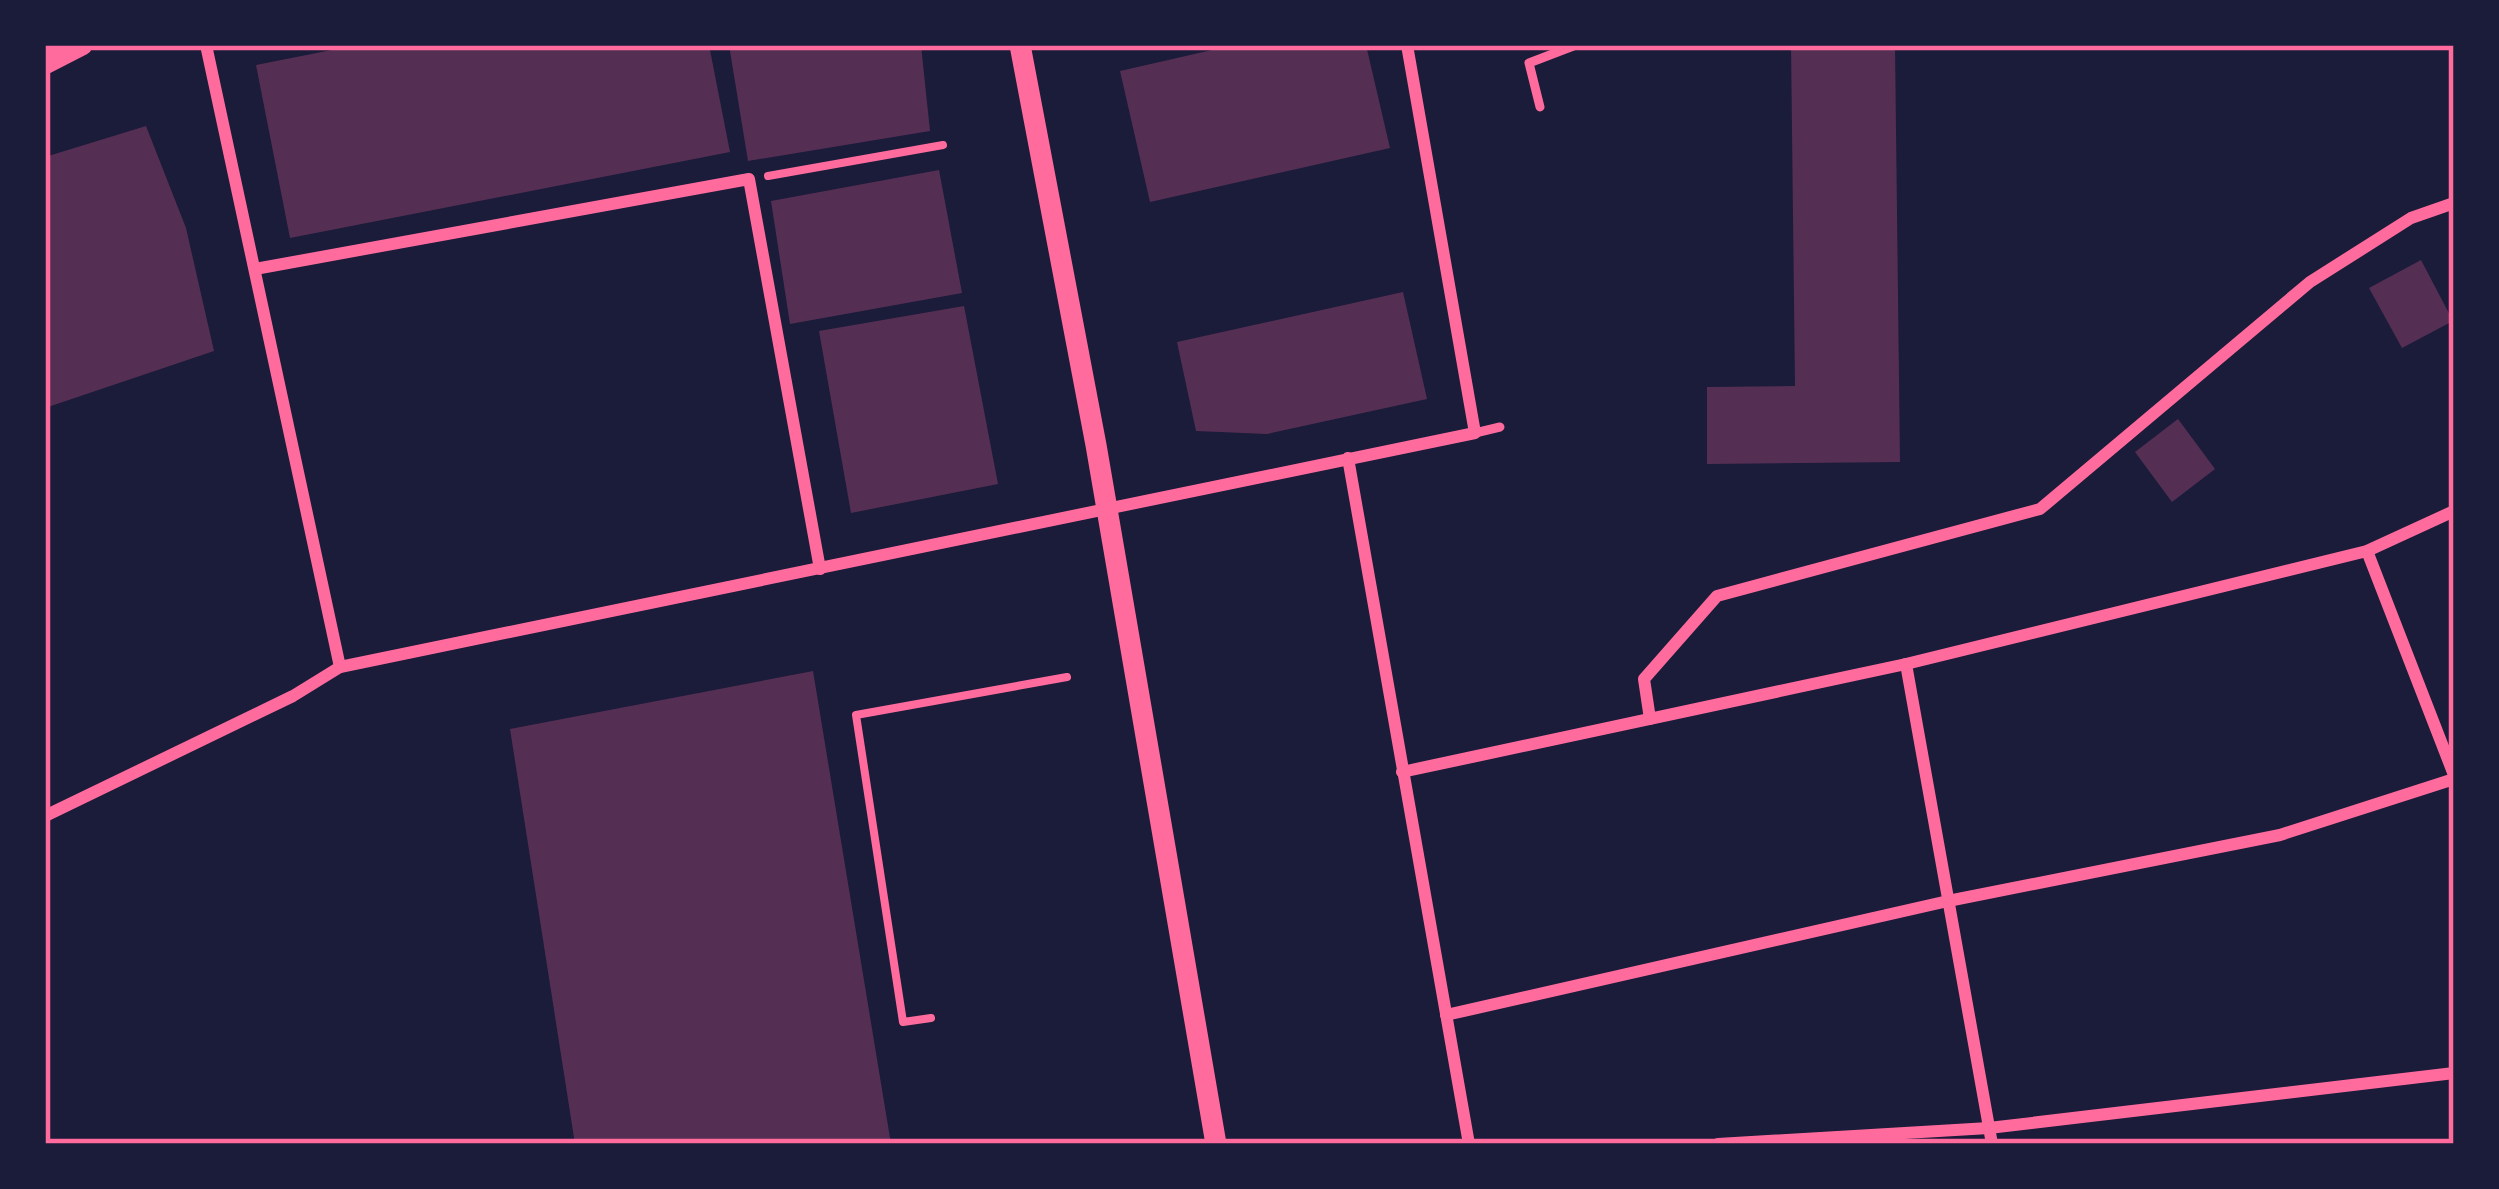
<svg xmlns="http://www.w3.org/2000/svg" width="2499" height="1189" viewBox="0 0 2499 1189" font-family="'Archivo Narrow',sans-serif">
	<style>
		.building { fill: #542f53 }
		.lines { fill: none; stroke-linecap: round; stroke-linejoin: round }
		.path { stroke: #ff6b9d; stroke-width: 8 }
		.service { stroke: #ff6b9d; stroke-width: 9 }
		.minor { stroke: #ff6b9d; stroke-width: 12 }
		.tertiary { stroke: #ff6b9d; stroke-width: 21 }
		.neatline { fill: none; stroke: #ff6b9d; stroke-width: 4.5 }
	</style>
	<rect width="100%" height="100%" fill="#1b1b3a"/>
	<g class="building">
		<path d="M357,45H709L730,152L290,238L256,65Z"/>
		<path d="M729,45H921L930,131L748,161Z"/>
		<path d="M1234,45H1366L1390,148L1150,202L1120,71Z"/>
		<path d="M1791,45H1895L1900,462L1707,464V387L1795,386Z"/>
		<path d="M146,126L186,228L214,351L45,408V157Z"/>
		<path d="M939,170L962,293L790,324L771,201Z"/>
		<path d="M2421,260L2453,321L2402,348L2369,288Z"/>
		<path d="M1403,292L1427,399L1267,434L1196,431L1177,342Z"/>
		<path d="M964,306L998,484L851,513L819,331Z"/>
		<path d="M2178,419L2215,469L2172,502L2135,452Z"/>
		<path d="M813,671L891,1144H575L510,729Z"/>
	</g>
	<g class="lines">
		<g class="path">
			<path d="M768,176L943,145"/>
			<path d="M931,1018L903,1022L856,715L1067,677"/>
		</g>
		<g class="service">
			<path d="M1540,107L1529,63L1576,45"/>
			<path d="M1475,433L1500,427"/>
		</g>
		<g class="minor">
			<path d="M206,45L340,667"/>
			<path d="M255,269L749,179L820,569"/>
			<path d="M1348,458L1469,1144"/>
			<path d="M2367,551L2454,775"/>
			<path d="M1906,664L1992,1144"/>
			<path d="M1650,719L1644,679L1717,596L2040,509L2310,282L2411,218L2454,203"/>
			<path d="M1402,772L1906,664L2367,551L2454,511"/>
			<path d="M45,816L293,696L340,667L1475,433L1407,45"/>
			<path d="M1446,1015L1948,901L2280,835L2454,779"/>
			<path d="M1718,1144L1989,1128L2454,1073"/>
		</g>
		<g class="tertiary">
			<path d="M1020,45L1096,445L1216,1144"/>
			<path d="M45,64L82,45"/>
		</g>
	</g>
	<rect width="2499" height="1189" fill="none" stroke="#1b1b3a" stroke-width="96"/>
	<rect x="48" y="48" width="2403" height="1093" class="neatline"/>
</svg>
